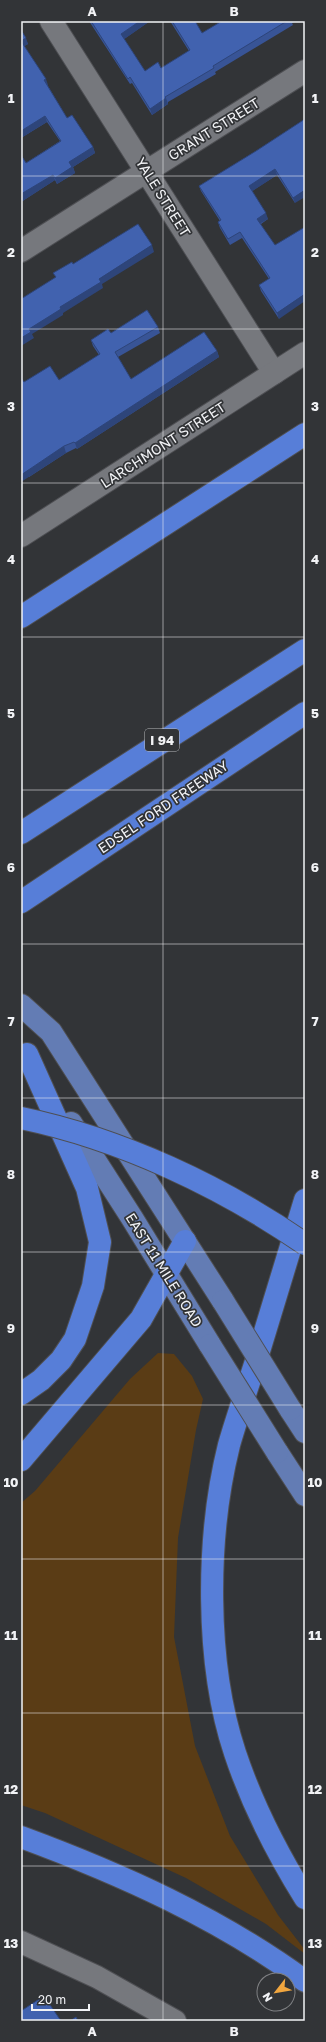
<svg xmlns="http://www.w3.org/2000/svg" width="326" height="2042" viewBox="0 0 326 2042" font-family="'Golos Text',sans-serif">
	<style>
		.green { fill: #5a3c15 }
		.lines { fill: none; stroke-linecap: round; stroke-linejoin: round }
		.minor-casing { stroke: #4e4f53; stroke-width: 24 }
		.major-casing { stroke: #4e4f53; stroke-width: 24 }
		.highway-casing { stroke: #4e4f53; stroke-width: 24 }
		.minor { stroke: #76787d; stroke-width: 22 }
		.major { stroke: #637cb4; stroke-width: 22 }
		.highway { stroke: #577ed8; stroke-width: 22 }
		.major-bridge-casing { stroke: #4e4f53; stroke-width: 24; stroke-linecap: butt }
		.highway-bridge-casing { stroke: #4e4f53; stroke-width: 24; stroke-linecap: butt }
		.major-bridge { stroke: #637cb4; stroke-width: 22 }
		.highway-bridge { stroke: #577ed8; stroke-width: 22 }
		.wall { fill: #385496 }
		.shaded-wall { fill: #2e457a }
		.building { fill: #4162af; stroke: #2e457a }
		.grid { fill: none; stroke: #f2f3f6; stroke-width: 1; stroke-opacity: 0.55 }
		.labels { text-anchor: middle; stroke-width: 3.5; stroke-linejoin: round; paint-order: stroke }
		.shield { fill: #323437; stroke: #b8babd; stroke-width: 1 }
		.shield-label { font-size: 13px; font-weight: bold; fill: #f2f3f6 }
		.street-label { font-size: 14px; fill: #f2f3f6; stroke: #323437 }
		.neatline { fill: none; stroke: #f2f3f6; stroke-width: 1.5 }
		.grid-label { font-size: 13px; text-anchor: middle; font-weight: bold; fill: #f2f3f6 }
	</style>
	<rect width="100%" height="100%" fill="#323437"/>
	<path class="green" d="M158,1353L174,1354L192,1376L203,1399L196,1430L178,1538L174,1637L195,1746L230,1836L278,1915L305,1950V1954L266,1924L186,1878L45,1813L21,1805V1503L35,1491L130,1379Z"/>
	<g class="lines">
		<g class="minor-casing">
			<g id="minor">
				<path d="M51,21L274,373"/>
				<path d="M21,251L305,71"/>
				<path d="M21,536L305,353"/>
				<path d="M21,1942L97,1977L175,2021"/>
			</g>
		</g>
		<g class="major-casing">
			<g id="major">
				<path d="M21,1005L51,1032L223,1301"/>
				<path d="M71,1123L132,1218L210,1345"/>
				<path d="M290,1409L305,1432"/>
				<path d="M277,1452L305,1495"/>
			</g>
		</g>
		<g class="highway-casing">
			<g id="highway">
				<path d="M21,617L305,434"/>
				<path d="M21,833L305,650"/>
				<path d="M21,902L305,713"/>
				<path d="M305,1200C289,1254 272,1307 256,1361C247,1389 237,1417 229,1445C206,1537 205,1663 235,1753C252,1804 277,1853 305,1898"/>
				<path d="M21,1394L41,1380L61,1360L75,1339L93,1286L100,1242L87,1188L27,1054"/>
				<path d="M21,1460L141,1319L185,1241"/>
				<path d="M21,1837C121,1874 219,1918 305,1981"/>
			</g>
		</g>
		<use href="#minor" class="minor"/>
		<use href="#major" class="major"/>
		<use href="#highway" class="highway"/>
		<g class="major-bridge-casing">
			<g id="major-bridge">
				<path d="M223,1301L290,1409"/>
				<path d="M210,1345L277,1452"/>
			</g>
		</g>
		<g class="highway-bridge-casing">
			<path id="highway-bridge" d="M21,1118C121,1139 221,1186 305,1244"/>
		</g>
		<use href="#major-bridge" class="major-bridge"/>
		<use href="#highway-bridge" class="highway-bridge"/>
	</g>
	<g class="wall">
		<path d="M89,21H150L124,39L145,71L161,68L189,51L170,21H195L202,33L222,21H296L292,23L293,25L215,72L216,74L168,102V104L152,115L132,83L130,84Z"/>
		<path d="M21,30L28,44L24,46L67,118L93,147L95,153L73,167L75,173L57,184L55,180L21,202V155L26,163L60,141L47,122L21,138Z"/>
		<path d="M305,119L295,203L277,175L252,191L268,219L261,224L279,319L261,291L259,285L269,279L242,238L230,245L220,228L218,222L220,221L201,191L199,186L256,151Z"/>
		<path d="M158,327L160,333L118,357L131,379L217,351L219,357L77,449L76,448L66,453L29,477L24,382L59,380L99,355L93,346L91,340L111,333Z"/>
	</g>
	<g class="shaded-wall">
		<path d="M140,21H150L123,40L121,34Z"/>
		<path d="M26,38L28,44L23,47L21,41Z"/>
		<path d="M46,79L48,85L46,86L44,80Z"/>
		<path d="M166,98L168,104L152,115L150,109Z"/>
		<path d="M45,116L47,122L21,138V131Z"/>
		<path d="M93,147L95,153L73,167L75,173L57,184L55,178L69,162Z"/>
		<path d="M275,169L277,175L251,192L249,186Z"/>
		<path d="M53,175L55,180L21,202V194Z"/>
		<path d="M305,190V197L295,203L293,198Z"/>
		<path d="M266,213L268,219L259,224L257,219Z"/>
		<path d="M152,245L154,252L102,284L103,288L63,313V315L32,334L34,338L21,346V338L29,329L99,279Z"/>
		<path d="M305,294V301L279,319L277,313Z"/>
		<path d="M217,351L219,357L77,449L75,443Z"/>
		<path d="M64,446L66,453L21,482V475Z"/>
	</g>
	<g class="building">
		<path d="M91,21H140L121,34L145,71L158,62L161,68L190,50L172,21H195L202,33L222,21H287L213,66L214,68L165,97L166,98L150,109L130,77L128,79Z"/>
		<path d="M21,30L26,38L21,41L46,79L44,80L67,118L72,115L93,147L69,162L72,167L55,178L53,175L21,194V155L26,163L61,141L45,116L21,131Z"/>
		<path d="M305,119V190L293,198L275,169L249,186L266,213L257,219L275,245L305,227V294L277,313L259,285L270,278L240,232L228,239L218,222L221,220L199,186L256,151Z"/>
		<path d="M138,224L152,245L99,279L101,282L60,307L61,309L29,329L31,332L21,338V299L56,277L53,273L72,262L73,264Z"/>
		<path d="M147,310L158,327L115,352L131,379L204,332L217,351L75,443L74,442L64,446L21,475V378L24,382L50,366L59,380L100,354L91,340L108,329L111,333Z"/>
		<path d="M44,1996L61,2021H21V2011Z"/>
		<path d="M76,2017L78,2021H70Z"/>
	</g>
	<path class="grid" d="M163,21V2021M21,176H305M21,329H305M21,483H305M21,637H305M21,790H305M21,944H305M21,1098H305M21,1252H305M21,1405H305M21,1559H305M21,1713H305M21,1866H305"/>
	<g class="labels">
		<rect class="shield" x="145" y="729" width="34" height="22" rx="3"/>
		<g class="shield-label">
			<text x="162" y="745">I 94</text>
		</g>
		<g class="street-label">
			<text transform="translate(214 129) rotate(-32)" y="5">GRANT STREET</text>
			<text transform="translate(163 197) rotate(58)" y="5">YALE STREET</text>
			<text transform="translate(163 445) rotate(-33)" y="5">LARCHMONT STREET</text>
			<text transform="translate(163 807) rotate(-34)" y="5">EDSEL FORD FREEWAY</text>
			<text transform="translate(164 1270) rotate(58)" y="5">EAST 11 MILE ROAD</text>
		</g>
	</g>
	<rect width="326" height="2042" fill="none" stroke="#323437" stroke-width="44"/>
	<g transform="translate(276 1992) rotate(239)"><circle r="19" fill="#323437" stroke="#7f8083"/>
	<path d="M0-3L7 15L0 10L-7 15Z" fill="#f1a63f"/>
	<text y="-6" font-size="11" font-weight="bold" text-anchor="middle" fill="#f2f3f6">N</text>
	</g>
	<path d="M32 2004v6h57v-6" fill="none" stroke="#f2f3f6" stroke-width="2"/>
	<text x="38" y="2004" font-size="12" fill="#f2f3f6" stroke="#323437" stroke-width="3" paint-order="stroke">20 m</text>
	<rect x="22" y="22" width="282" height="1998" class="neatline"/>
	<g class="grid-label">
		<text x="92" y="16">A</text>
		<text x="234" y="16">B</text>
		<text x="11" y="103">1</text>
		<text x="315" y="103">1</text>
		<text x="11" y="257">2</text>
		<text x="315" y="257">2</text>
		<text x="11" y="411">3</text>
		<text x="315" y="411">3</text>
		<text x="11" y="564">4</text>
		<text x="315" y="564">4</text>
		<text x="11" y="718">5</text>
		<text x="315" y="718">5</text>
		<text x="11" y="872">6</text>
		<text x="315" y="872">6</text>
		<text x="11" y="1026">7</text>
		<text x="315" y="1026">7</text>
		<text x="11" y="1179">8</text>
		<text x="315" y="1179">8</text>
		<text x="11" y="1333">9</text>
		<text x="315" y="1333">9</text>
		<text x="11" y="1487">10</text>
		<text x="315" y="1487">10</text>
		<text x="11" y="1640">11</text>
		<text x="315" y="1640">11</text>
		<text x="11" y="1794">12</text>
		<text x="315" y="1794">12</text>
		<text x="11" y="1948">13</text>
		<text x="315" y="1948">13</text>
		<text x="92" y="2036">A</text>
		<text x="234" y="2036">B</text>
	</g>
</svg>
